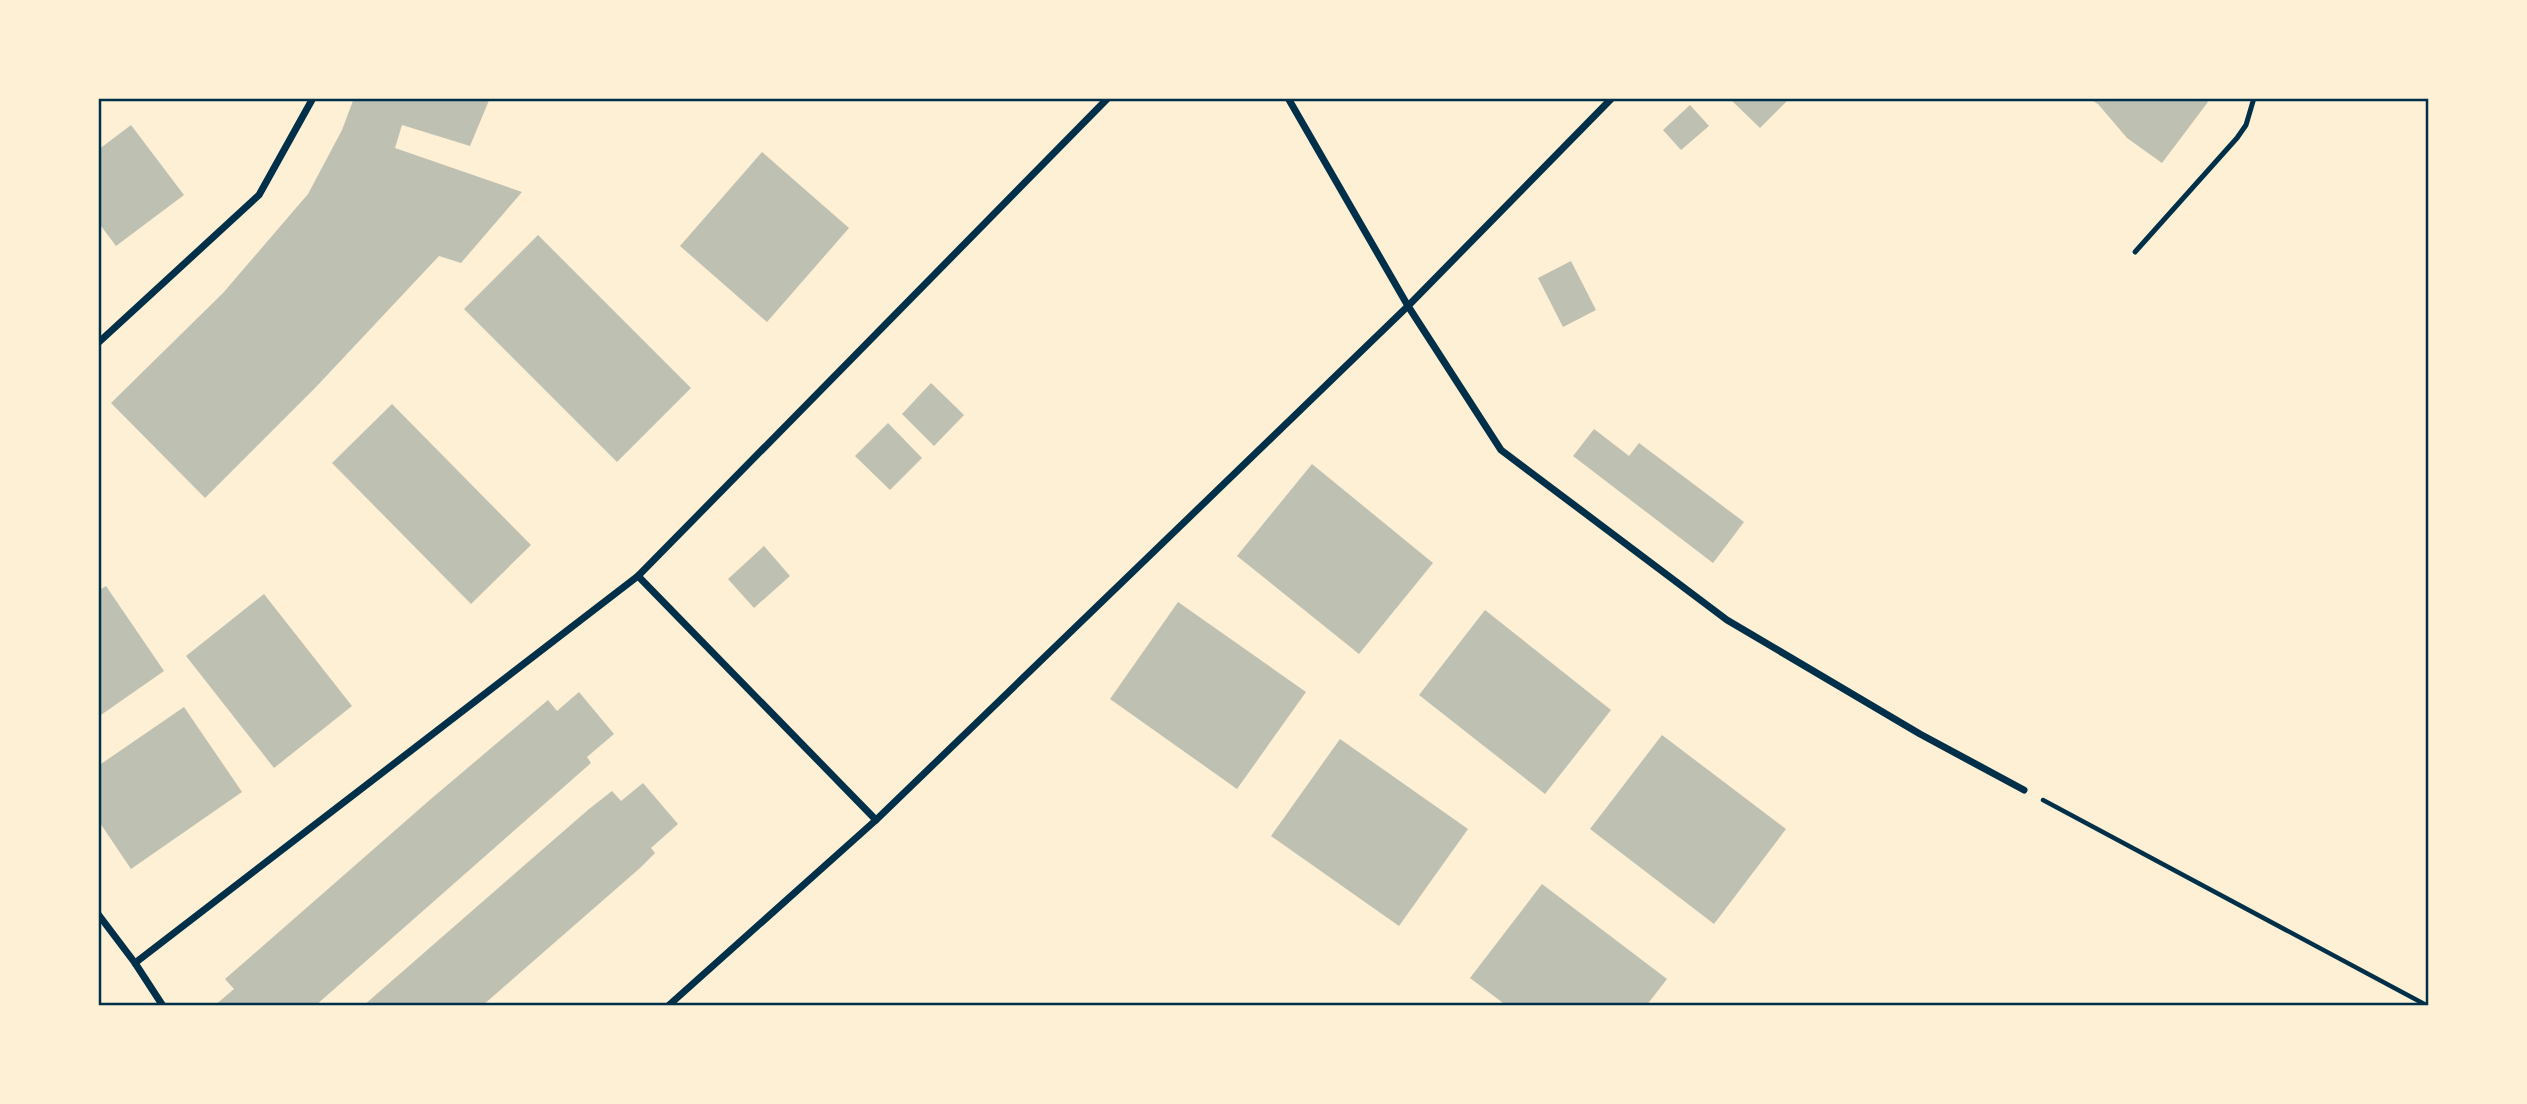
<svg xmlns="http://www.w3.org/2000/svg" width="2527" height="1104" viewBox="0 0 2527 1104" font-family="'PT Sans',sans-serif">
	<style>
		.building { fill: #bec0b2 }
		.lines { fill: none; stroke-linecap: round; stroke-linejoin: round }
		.path { stroke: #003049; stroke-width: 4.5 }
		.service { stroke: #003049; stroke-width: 5 }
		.minor { stroke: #003049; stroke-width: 7 }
		.neatline { fill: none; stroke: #003049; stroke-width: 2.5 }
	</style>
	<rect width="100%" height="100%" fill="#fdf0d5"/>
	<g class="building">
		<path d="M354,98H490L470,146L402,125L395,148L522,192L461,263L439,256L316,387L205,498L111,403L223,293L308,194L342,130Z"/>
		<path d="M1729,98H1790L1760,128Z"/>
		<path d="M2088,98H2205L2208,102L2162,163L2127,138L2098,104Z"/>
		<path d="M1690,105L1709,126L1681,150L1663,130Z"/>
		<path d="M131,125L184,195L116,246L98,222V150Z"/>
		<path d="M762,152L849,228L767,322L680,246Z"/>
		<path d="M538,235L691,388L617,462L464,309Z"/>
		<path d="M1571,261L1596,310L1563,327L1538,278Z"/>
		<path d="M931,383L964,415L934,446L902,414Z"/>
		<path d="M392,404L531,545L471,604L332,463Z"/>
		<path d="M888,423L922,458L890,490L855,456Z"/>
		<path d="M1594,429L1629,456L1639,443L1744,522L1713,563L1573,456Z"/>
		<path d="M1312,464L1433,563L1359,654L1237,556Z"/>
		<path d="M764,546L790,576L754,608L728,579Z"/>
		<path d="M106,586L164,671L98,717V591Z"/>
		<path d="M264,594L352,706L274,768L186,656Z"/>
		<path d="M1178,602L1306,692L1237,789L1110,699Z"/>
		<path d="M1485,610L1611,710L1545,794L1419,695Z"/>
		<path d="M579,692L614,734L587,757L591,763L315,1006H214L234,989L225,979L432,798L548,700L557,711Z"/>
		<path d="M184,707L242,792L131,869L98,820V766Z"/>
		<path d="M1662,735L1786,829L1714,924L1590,829Z"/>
		<path d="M1340,739L1468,829L1399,926L1271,836Z"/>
		<path d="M643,783L678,824L651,848L655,853L640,868L482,1006H363L589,809L612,791L621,801Z"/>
		<path d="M1542,884L1667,979L1646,1006H1507L1470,978Z"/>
	</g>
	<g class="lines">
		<path class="path" d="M2043,800L2428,1006"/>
		<path class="service" d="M2135,252L2237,138L2246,125L2254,98"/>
		<g class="minor">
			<path d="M1288,98L1408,306L1501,450L1727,620L1920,734L2024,790"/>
			<path d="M98,343L259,195L313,98"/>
			<path d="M638,576L876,820"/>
			<path d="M98,914L135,963L163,1006"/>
			<path d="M135,963L638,576L1108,98"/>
			<path d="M668,1006L876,820L1408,306L1612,98"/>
		</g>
	</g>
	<rect width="2527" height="1104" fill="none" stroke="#fdf0d5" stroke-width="200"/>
	<rect x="100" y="100" width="2327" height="904" class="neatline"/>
</svg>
